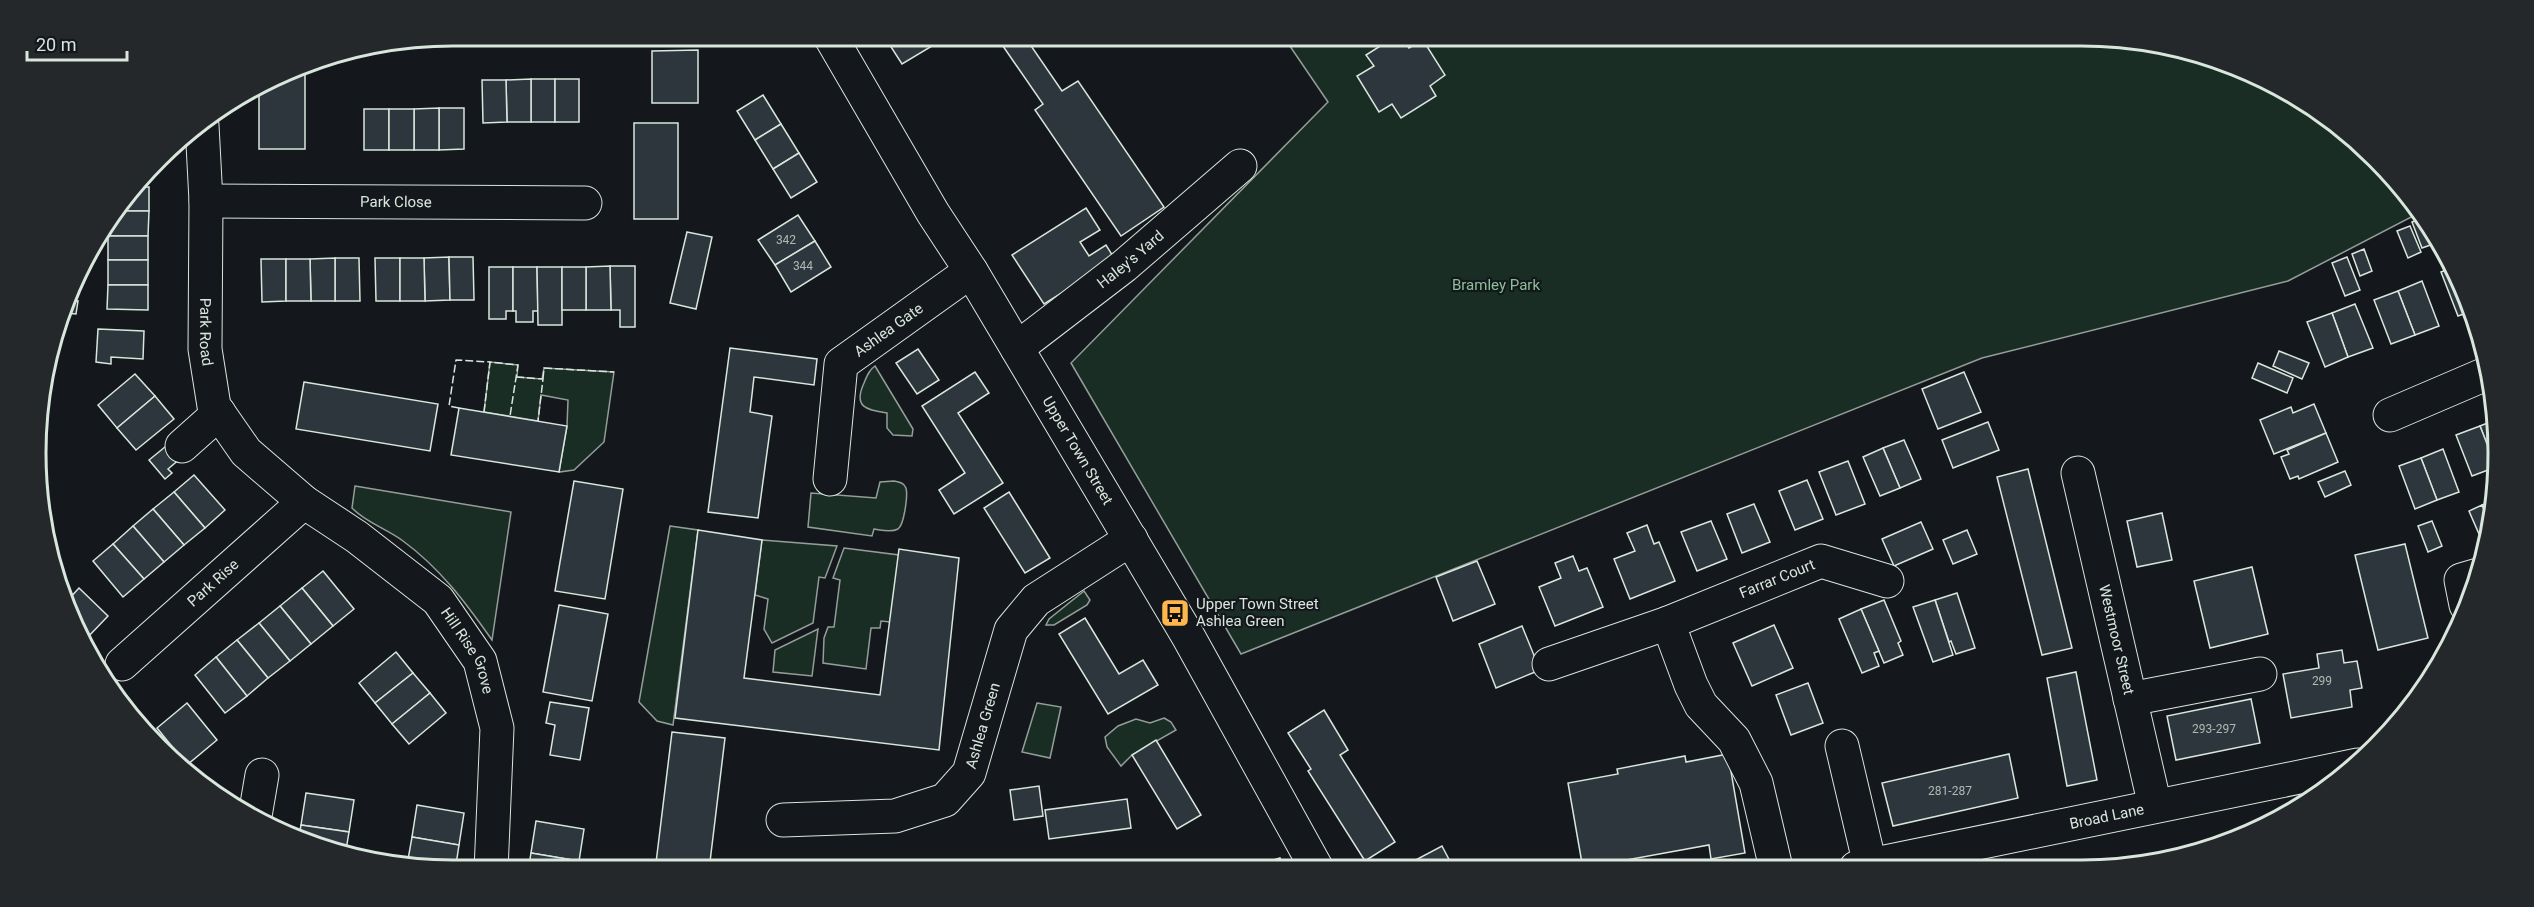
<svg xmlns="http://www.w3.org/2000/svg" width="2534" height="907" viewBox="0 0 2534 907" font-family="Roboto,sans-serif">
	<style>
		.green { fill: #1a2d24; stroke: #939e99; stroke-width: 1.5 }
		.building { fill: #2c363c; stroke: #d8e6dc; stroke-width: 1.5 }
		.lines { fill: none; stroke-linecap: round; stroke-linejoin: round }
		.minor-casing { stroke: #d8e6dc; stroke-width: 35 }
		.major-casing { stroke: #d8e6dc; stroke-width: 35 }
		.minor { stroke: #14181c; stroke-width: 33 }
		.major { stroke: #14181c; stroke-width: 33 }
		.fence { stroke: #d8e6dc; stroke-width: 1.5; stroke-dasharray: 8 3; stroke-linecap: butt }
		.labels { text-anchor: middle; stroke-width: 4.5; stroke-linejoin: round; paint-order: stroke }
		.number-label { font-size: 12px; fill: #adbab4 }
		.street-label { font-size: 15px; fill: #d8e6dc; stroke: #14181c }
		.park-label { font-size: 15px; fill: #8ac095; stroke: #14181c }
		.poi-label { font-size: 15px; fill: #d8e6dc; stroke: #14181c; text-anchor: start }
		.rim { fill: none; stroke: #d8e6dc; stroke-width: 3 }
	</style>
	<rect width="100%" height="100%" fill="#14181c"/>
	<g class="green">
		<path d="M1283,36H2080L2188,50L2265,79L2334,122L2394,178L2419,213L2288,281L1982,358L1241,654L1071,363L1328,102Z"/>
		<path d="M490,362L518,365L517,377L542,379L544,368L614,372L604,442L574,470L559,472L567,426L568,400L541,395L538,421L484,412Z"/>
		<path d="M875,366L913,429L912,436L893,435L887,428V413C866,410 853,407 864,383C867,376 869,370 875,366Z"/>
		<path d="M894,481C900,482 904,483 906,488C908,496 904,525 898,529C891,533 881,530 874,529L872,536L808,527L811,493L876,498L880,482Z"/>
		<path d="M355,486L511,512L492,640C466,603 440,568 403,541C387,529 365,522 352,508Z"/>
		<path d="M670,526L698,530L673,725L657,721L639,702Z"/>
		<path d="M762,540L837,546L825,578L819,577L813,623L772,643L764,629L768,599L755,595Z"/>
		<path d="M844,548L899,555L890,622L881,621L880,628H871L866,669L823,663L824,638L828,627H834L840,580L833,578Z"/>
		<path d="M1084,591L1090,600L1087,605L1054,625H1046L1049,619Z"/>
		<path d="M818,629L812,676L773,672L775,650Z"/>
		<path d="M1037,703L1061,707L1050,758L1022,752Z"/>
		<path d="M1164,718L1171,722L1176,730L1132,755L1121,766L1107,747L1105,737L1118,726L1136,719L1150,723Z"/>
	</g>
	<g class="building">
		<path d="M884,36H940L942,40L902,64Z"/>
		<path d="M996,36H1033L1027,40L1062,91L1078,81L1164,207L1121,236L1035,110L1043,104Z"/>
		<path d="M1396,36H1401L1409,48L1423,40L1445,75L1430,86L1436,96L1401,118L1392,104L1379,112L1357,76L1374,66L1366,55Z"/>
		<path d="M698,50V103H652V51Z"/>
		<path d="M305,64V149H259V89L294,68Z"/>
		<rect x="531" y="79" width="24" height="43"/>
		<path d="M531,79V122H507L506,80Z"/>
		<rect x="555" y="79" width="24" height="43"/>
		<path d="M482,80H506L507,122L483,123Z"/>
		<path d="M763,95L781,124L755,140L737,111Z"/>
		<path d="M439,108H464V149L439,150Z"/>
		<path d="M439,108V150H414V109Z"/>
		<rect x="364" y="109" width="25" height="41"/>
		<rect x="389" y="109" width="25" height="41"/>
		<rect x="634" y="123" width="44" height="96"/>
		<path d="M781,124L799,153L773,169L755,140Z"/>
		<path d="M799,153L817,182L791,198L773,169Z"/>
		<path d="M134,187H149V211H115Z"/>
		<path d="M1086,208L1100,230L1080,242L1089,256L1106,245L1119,266L1094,273L1044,304L1012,255Z"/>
		<path d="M115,211H149L148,236H108L109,222Z"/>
		<path d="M798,215L815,241L775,265L758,240Z"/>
		<path d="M2423,218L2430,228L2436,243L2422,248L2412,222Z"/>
		<path d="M2410,226L2421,252L2408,258L2397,231Z"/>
		<path d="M687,232L712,237L696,309L670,303Z"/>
		<rect x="108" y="236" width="40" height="24"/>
		<path d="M815,241L831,267L791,292L775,265Z"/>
		<path d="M2364,249L2372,271L2360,276L2352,254Z"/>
		<path d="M449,257L450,300L425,301L424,258Z"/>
		<path d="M449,257H473L474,300H450Z"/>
		<path d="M2347,257L2360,290L2345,296L2332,263Z"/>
		<path d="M335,258H359L360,301H335Z"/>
		<path d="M335,258V301H311L310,259Z"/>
		<path d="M375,258H400V301H376Z"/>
		<path d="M400,258H424L425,301H400Z"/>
		<path d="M261,259H286V301L262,302Z"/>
		<path d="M286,259H310L311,301H286Z"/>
		<rect x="108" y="260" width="40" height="25"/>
		<path d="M610,266H635V327H620V310H611Z"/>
		<path d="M610,266L611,310H586V267Z"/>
		<path d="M489,267H513V311H506V319H489Z"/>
		<path d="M513,267H537L538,311H533V322H516V311H513Z"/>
		<path d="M537,267H562V325H538Z"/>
		<rect x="562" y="267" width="24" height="43"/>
		<path d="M2452,268L2472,311L2458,316L2441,272Z"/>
		<path d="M2422,281L2439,326L2415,335L2398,291Z"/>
		<path d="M108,285H148V310L107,309Z"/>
		<path d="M2398,291L2415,335L2391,344L2374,300Z"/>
		<path d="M70,300L78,301L76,314L66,313Z"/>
		<path d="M2355,304L2373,348L2348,357L2332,313Z"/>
		<path d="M2332,313L2348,357L2325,367L2307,322Z"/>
		<path d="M98,329L144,331L143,359L111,357V364L96,362Z"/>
		<path d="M730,348L817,359L814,385L754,377L750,412L772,416L758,518L708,512Z"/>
		<path d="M918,349L939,380L917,394L896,363Z"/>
		<path d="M2279,351L2309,363L2302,379L2273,366Z"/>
		<path d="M2258,363L2293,378L2287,393L2252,378Z"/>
		<path d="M975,372L989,393L958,413L1003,483L954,514L939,490L965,473L922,406Z"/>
		<path d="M1964,372L1981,412L1938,429L1922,389Z"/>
		<path d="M135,374L155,396L117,428L98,405Z"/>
		<path d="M304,382L438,404L430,451L296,429Z"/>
		<path d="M155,396L174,419L136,450L117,428Z"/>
		<path d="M2314,404L2326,433L2274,454L2260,420L2291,407L2293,413Z"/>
		<path d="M459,408L567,426L559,472L451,455Z"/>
		<path d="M2495,420L2497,466L2496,467L2480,426Z"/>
		<path d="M1988,422L1999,450L1953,468L1942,440Z"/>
		<path d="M2480,426L2496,467L2472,476L2456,435Z"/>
		<path d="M2326,433L2338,462L2299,479L2298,476L2290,479L2281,457L2289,454L2287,450Z"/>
		<path d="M176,438L187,453L168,469L172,473L165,479L149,460Z"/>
		<path d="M1904,440L1921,479L1900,488L1883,448Z"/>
		<path d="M1883,448L1900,488L1880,496L1863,457Z"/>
		<path d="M2443,449L2459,492L2437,500L2421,458Z"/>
		<path d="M2421,458L2437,500L2415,509L2399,466Z"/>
		<path d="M1848,461L1865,504L1836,515L1819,472Z"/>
		<path d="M2028,469L2072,648L2042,655L1997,477Z"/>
		<path d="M2345,471L2351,485L2325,497L2318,482Z"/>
		<path d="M194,475L225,510L205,528L174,492Z"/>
		<path d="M1807,480L1823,519L1795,530L1779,491Z"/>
		<path d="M574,481L623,489L605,599L555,591Z"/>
		<path d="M174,492L205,528L184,545L153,509Z"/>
		<path d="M1009,492L1050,558L1025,573L984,508Z"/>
		<path d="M2494,501L2490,525L2482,505Z"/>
		<path d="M1754,504L1770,542L1742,553L1727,514Z"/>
		<path d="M2482,505L2490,525L2489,530L2479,534L2469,511Z"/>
		<path d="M153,509L184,545L164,562L133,526Z"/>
		<path d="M2162,513L2172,560L2137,567L2127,521Z"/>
		<path d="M1711,521L1727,559L1697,571L1681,532Z"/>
		<path d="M2432,521L2442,546L2428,552L2418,526Z"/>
		<path d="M1921,522L1933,549L1894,566L1882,539Z"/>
		<path d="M1647,525L1654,544L1659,542L1675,581L1630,599L1614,559L1635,551L1627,533Z"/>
		<path d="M133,526L164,562L144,579L113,544Z"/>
		<path d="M698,530L762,540L744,678L880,695L899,549L959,558L939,750L675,718Z"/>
		<path d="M1967,530L1977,554L1953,564L1943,540Z"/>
		<path d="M113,544L144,579L123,597L93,561Z"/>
		<path d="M2405,544L2428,638L2378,650L2355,555Z"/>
		<path d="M1573,556L1579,571L1587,568L1603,607L1555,626L1539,587L1561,578L1555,563Z"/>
		<path d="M1477,561L1495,604L1453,621L1436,577Z"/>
		<path d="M2252,567L2268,634L2210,648L2194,581Z"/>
		<path d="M323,571L354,609L333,626L302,588Z"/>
		<path d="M79,588L108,616L86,639L68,600Z"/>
		<path d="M302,588L333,626L311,644L280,606Z"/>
		<path d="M1957,593L1975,648L1956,654L1951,641L1949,642L1935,600Z"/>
		<path d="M1884,600L1901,641L1898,643L1903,655L1884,663L1861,609Z"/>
		<path d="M1935,600L1953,655L1933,662L1913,607Z"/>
		<path d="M559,605L608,614L592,701L543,692Z"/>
		<path d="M280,606L311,644L290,661L259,623Z"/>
		<path d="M1861,609L1879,651L1874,653L1879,666L1862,673L1839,619Z"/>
		<path d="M1085,618L1119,674L1143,660L1158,685L1108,714L1059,634Z"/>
		<path d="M259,623L290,661L268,678L237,640Z"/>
		<path d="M1774,625L1793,668L1752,686L1733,643Z"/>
		<path d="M1522,626L1540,670L1496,688L1479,644Z"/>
		<path d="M237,640L268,678L247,696L216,657Z"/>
		<path d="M2342,650L2344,663L2357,661L2362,688L2350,690L2352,707L2291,718L2283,674L2319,668L2317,654Z"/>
		<path d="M396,652L413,673L375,703L359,683Z"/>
		<path d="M216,657L247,696L225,713L195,675Z"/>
		<path d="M2076,672L2097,780L2067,786L2047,678Z"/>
		<path d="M413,673L430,693L392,724L375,703Z"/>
		<path d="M1808,683L1823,723L1791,735L1776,695Z"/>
		<path d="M430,693L446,713L409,744L392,724Z"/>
		<path d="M2251,699L2260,743L2176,760L2167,716Z"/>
		<path d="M550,702L589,708L580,760L550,755L555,725L546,723Z"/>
		<path d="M187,703L217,740L187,765L157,728Z"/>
		<path d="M1324,710L1348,750L1340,755L1395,842L1365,861L1308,771L1311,769L1288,733Z"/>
		<path d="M672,732L725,738L709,870L655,871Z"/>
		<path d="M1156,740L1201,815L1177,829L1132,755Z"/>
		<path d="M1728,754L1745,853L1711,859L1709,845L1626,860L1628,868L1583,869L1568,783L1618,774L1617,769L1685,756L1686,762Z"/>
		<path d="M2009,754L2018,798L1893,826L1882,783Z"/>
		<path d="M1039,786L1043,816L1014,820L1010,790Z"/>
		<path d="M306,793L354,800L349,832L301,825Z"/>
		<path d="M1127,799L1131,828L1049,839L1045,810Z"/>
		<path d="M417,805L464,813L459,845L412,837Z"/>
		<path d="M536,821L584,829L579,861L531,853Z"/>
		<path d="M301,825L349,832L345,856L299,836Z"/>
		<path d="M412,837L459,845L455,871L407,865Z"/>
		<path d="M1442,846L1454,869H1411L1408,864Z"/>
		<path d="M531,853L579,861L577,871H528Z"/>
		<path d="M1280,858L1283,869H1245Z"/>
	</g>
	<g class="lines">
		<g class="minor-casing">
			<g id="minor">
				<path id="s1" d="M202,125L206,201L205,349L214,406L246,452L304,502L357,537L438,600L480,661L497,728L491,871"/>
				<path id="s2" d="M206,201L585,203"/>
				<path id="s3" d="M1017,348L1124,266L1240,166"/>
				<path d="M2390,415L2488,373"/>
				<path d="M182,446L219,413"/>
				<path id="s4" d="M2078,473L2155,806"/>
				<path id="s5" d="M830,479L841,364L971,271"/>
				<path d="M2466,605L2461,580L2478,575"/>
				<path id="s6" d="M122,664L304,502"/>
				<path d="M1549,664L1668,623"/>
				<path d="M2130,699L2260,674"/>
				<path d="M1842,746L1870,865"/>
				<path d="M255,816L262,775"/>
				<path id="s7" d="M783,820L895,816L945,800L969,773L1011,630L1036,600L1131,539"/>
				<path id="s8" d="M1776,868L1756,783L1734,740L1701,705L1691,685L1668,623L1821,561L1887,581"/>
				<path id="s9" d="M1856,868L2358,765"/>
			</g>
		</g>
		<g class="major-casing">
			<g id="major">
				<path id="s10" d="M830,36L933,213L971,271L1188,636L1317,869"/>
			</g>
		</g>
		<use href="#minor" class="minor"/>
		<use href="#major" class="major"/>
		<g class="fence">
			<path d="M516,377L543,379L538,421"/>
			<path d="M543,379L544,368L614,372"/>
			<path d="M459,408L449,406L456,360L490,362"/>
			<path d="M484,412L490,362L518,365L510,416"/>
		</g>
	</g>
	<defs>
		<g id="bus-square" transform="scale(1.5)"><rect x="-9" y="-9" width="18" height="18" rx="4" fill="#ffb74d" stroke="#14181c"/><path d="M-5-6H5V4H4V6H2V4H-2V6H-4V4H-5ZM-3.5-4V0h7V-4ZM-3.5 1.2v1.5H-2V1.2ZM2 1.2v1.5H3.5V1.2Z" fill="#111"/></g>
	</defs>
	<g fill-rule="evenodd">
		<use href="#bus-square" x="1175" y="613"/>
	</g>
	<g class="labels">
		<g class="number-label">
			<text x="786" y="244">342</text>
			<text x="803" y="270">344</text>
			<text x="2322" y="685">299</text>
			<text x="2214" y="733">293-297</text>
			<text x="1950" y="795">281-287</text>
		</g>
		<g class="street-label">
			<text dy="5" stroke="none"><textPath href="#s2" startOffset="190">Park Close</textPath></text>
			<text dy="5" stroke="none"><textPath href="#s3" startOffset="144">Haley's Yard</textPath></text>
			<text dy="5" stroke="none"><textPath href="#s5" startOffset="174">Ashlea Gate</textPath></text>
			<text dy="5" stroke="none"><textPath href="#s1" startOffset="207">Park Road</textPath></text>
			<text dy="5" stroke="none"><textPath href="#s10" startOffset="483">Upper Town Street</textPath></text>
			<text dy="5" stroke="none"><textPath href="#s8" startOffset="390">Farrar Court</textPath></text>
			<text dy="5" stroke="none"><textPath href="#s6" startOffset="122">Park Rise</textPath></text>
			<text dy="5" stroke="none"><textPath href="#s4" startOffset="171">Westmoor Street</textPath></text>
			<text dy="5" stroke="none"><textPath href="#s1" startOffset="640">Hill Rise Grove</textPath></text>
			<text dy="5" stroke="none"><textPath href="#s7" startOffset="250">Ashlea Green</textPath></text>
			<text dy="5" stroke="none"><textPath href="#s9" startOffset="256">Broad Lane</textPath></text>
		</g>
		<g class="park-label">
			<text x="1496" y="290">Bramley Park</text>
		</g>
		<g class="poi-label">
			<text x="1196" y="609">Upper Town Street<tspan x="1196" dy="17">Ashlea Green</tspan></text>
		</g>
	</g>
	<path d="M0 0H2534V907H0ZM453 46H2081A407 407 0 0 1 2488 453V453A407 407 0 0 1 2081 860H453A407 407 0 0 1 46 453V453A407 407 0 0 1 453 46Z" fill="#24282b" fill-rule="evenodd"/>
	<path class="rim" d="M453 46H2081A407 407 0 0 1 2488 453V453A407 407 0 0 1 2081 860H453A407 407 0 0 1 46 453V453A407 407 0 0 1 453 46Z"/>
	<path d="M27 51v9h100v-9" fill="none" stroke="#d8e6dc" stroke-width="3"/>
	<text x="36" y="51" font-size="18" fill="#d8e6dc" stroke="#14181c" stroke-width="4.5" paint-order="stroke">20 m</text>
</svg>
